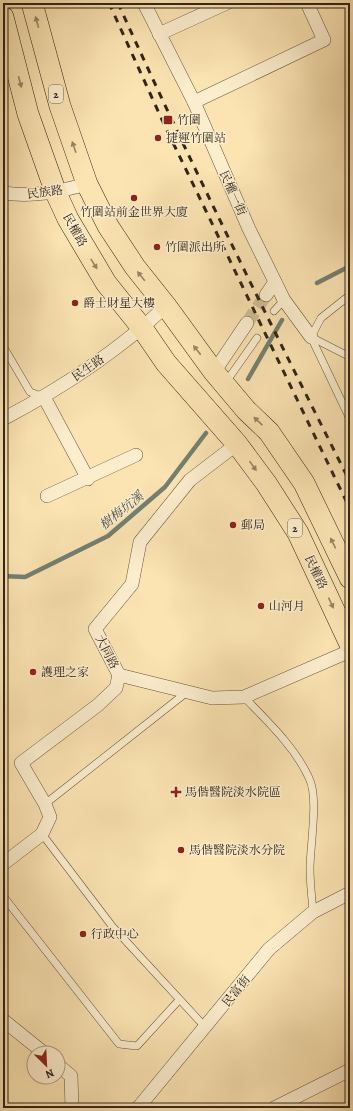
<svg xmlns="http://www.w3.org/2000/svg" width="353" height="1111" viewBox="0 0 353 1111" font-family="Alegreya,'Noto Serif TC',serif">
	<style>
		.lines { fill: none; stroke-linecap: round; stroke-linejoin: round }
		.stream { stroke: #738071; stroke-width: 4.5 }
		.street-tunnel { stroke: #d2bd93; stroke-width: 13; stroke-dasharray: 13 6; stroke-linecap: butt }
		.lane-casing { stroke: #63543e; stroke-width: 8 }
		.street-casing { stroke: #63543e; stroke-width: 14 }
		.primary-casing { stroke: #302417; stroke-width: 22 }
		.lane { stroke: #fcedcd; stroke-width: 7 }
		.street { stroke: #fcedcd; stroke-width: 13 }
		.primary { stroke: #fbe3b2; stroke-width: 21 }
		.rail { stroke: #302417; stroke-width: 3; stroke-dasharray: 7 7; stroke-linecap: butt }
		.oneway { fill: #968464 }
		.poi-dot { fill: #8f2418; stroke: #fcedcd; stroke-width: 1.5 }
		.labels { text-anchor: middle; stroke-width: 3; stroke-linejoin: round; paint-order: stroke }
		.shield { fill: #fcedcd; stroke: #6d604e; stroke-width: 1 }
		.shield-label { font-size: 11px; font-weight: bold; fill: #302417 }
		.poi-label { font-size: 12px; fill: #302417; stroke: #fcedcd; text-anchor: start }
		.street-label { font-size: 12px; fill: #302417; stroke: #fcedcd }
		.water-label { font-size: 13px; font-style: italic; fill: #515244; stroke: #fcedcd }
	</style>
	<rect width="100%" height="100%" fill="#fbe3b2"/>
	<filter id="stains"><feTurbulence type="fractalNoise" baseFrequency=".005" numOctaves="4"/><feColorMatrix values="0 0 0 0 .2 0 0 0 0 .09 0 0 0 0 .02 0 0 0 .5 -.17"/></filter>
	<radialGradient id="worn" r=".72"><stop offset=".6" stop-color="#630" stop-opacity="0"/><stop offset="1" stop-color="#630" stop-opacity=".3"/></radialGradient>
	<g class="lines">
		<g class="stream">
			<path d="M317,283L350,266"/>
			<path d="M248,379L282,320"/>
			<path d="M3,576L25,577L108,536L165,487L206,433"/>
		</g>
		<path class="street-tunnel" d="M247,323L266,295"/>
		<g class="lane-casing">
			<g id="lane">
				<path d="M274,311L284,300"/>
				<path d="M311,337L350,419"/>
				<path d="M311,337L321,318L350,295"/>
				<path d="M311,337L350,357"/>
				<path d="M3,346L30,392L44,397"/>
				<path d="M226,382L257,338"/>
				<path d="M3,629H4"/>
				<path d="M244,697C267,721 295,747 309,778C319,798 310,845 310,869C310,883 312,898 313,912"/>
				<path d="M45,804L187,692"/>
				<path d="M42,834L112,926L206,1028"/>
				<path d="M3,896L119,1044L137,1046L179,1000"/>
			</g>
		</g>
		<g class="street-casing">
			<g id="street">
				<path d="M144,3L194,102L249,229L284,300L311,337"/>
				<path d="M159,34L227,3"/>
				<path d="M194,102L324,40L307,3"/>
				<path d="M3,193C33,197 58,192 87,184"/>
				<path d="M266,295L275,282"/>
				<path d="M214,372L247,323"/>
				<path d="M44,397L88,479"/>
				<path d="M3,419C62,388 117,352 166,306"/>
				<path d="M47,496L136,455"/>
				<path d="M119,675L212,698L244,697L350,651"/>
				<path d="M3,864L42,834L50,817L45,804L21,763L98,705L116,688L119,675L95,629L132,584L140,542L190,480L237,444"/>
				<path d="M3,1020L44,1053"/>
				<path d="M58,1065L71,1076L72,1108"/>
				<path d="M138,1108L269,949L313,912L350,893"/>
				<path d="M274,1108L350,1070"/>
			</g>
		</g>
		<g class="primary-casing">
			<g id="primary">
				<path d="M32,3L60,106L87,184L108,226L135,267L166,306L214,372L246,410L269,432L304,483L350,578"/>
				<path d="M3,17L28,114L56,193L68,219L106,283L142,328L166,363L237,444L266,483L298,533L350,644"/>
			</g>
		</g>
		<use href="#lane" class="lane"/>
		<use href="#street" class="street"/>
		<use href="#primary" class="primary"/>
		<g class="rail">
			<path d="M109,3L163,122L350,509"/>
			<path d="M118,3C191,165 270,323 350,482"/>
		</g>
	</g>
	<defs><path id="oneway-solid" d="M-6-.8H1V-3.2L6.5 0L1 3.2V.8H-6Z"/></defs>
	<g class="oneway">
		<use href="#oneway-solid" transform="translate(37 22) rotate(-105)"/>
		<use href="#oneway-solid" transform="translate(20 82) rotate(75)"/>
		<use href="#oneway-solid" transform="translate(74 147) rotate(-109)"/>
		<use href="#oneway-solid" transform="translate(94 264) rotate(58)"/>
		<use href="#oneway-solid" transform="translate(141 276) rotate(-129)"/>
		<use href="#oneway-solid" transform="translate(197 350) rotate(-128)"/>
		<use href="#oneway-solid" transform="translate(258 421) rotate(-137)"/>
		<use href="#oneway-solid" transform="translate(253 466) rotate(54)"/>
		<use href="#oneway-solid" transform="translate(333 543) rotate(-116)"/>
		<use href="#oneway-solid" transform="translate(331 603) rotate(65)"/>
	</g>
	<g class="poi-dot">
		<rect x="163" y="115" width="10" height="10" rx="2"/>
		<circle cx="158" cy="138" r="4"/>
		<circle cx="134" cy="198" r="4"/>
		<circle cx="157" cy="247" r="4"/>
		<circle cx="75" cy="303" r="4"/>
		<circle cx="233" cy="525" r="4"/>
		<circle cx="261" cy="606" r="4"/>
		<circle cx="33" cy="672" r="4"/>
		<path d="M174 786h4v4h4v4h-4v4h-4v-4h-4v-4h4z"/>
		<circle cx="181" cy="850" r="4"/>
		<circle cx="83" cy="934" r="4"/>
	</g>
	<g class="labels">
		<g class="shield">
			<rect x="49" y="85" width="14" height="18" rx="3"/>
			<rect x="288" y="519" width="14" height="18" rx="3"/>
		</g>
		<g class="shield-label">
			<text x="56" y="98">2</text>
			<text x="295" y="532">2</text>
		</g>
		<g class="poi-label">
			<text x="177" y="124">竹圍</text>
			<text x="166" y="142">捷運竹圍站</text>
			<text x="134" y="216" text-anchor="middle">竹圍站前金世界大廈</text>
			<text x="165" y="251">竹圍派出所</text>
			<text x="83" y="307">爵士財星大樓</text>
			<text x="241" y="529">郵局</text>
			<text x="269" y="610">山河月</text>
			<text x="41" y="676">護理之家</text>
			<text x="185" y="796">馬偕醫院淡水院區</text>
			<text x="189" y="854">馬偕醫院淡水分院</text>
			<text x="91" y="938">行政中心</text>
		</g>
		<g class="street-label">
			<text transform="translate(45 192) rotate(-7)" y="4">民族路</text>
			<text transform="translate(233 193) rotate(66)" y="4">民權一街</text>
			<text transform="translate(75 230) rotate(61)" y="4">民權路</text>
			<text transform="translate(88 368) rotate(-35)" y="4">民生路</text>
			<text transform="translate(316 572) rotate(65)" y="4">民權路</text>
			<text transform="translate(107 652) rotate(63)" y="4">大同路</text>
			<text transform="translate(236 991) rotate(-51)" y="4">民富街</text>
		</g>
		<g class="water-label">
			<text transform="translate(121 510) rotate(-39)" y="5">樹梅坑溪</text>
		</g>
	</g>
	<rect width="353" height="1111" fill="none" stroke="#fbe3b2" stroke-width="16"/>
	<rect x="4" y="4" width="345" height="1103" fill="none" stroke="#302417" stroke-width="2"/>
	<rect x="8" y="8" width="337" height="1095" fill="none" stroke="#302417"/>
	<g transform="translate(46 1065) rotate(156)"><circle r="19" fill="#fcedcd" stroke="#aa9d84"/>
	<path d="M0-3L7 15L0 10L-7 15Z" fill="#8f2418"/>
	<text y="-6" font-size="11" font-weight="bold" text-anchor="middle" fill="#302417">N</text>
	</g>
	<rect width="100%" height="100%" filter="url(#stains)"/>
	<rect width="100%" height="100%" fill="url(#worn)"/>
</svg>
